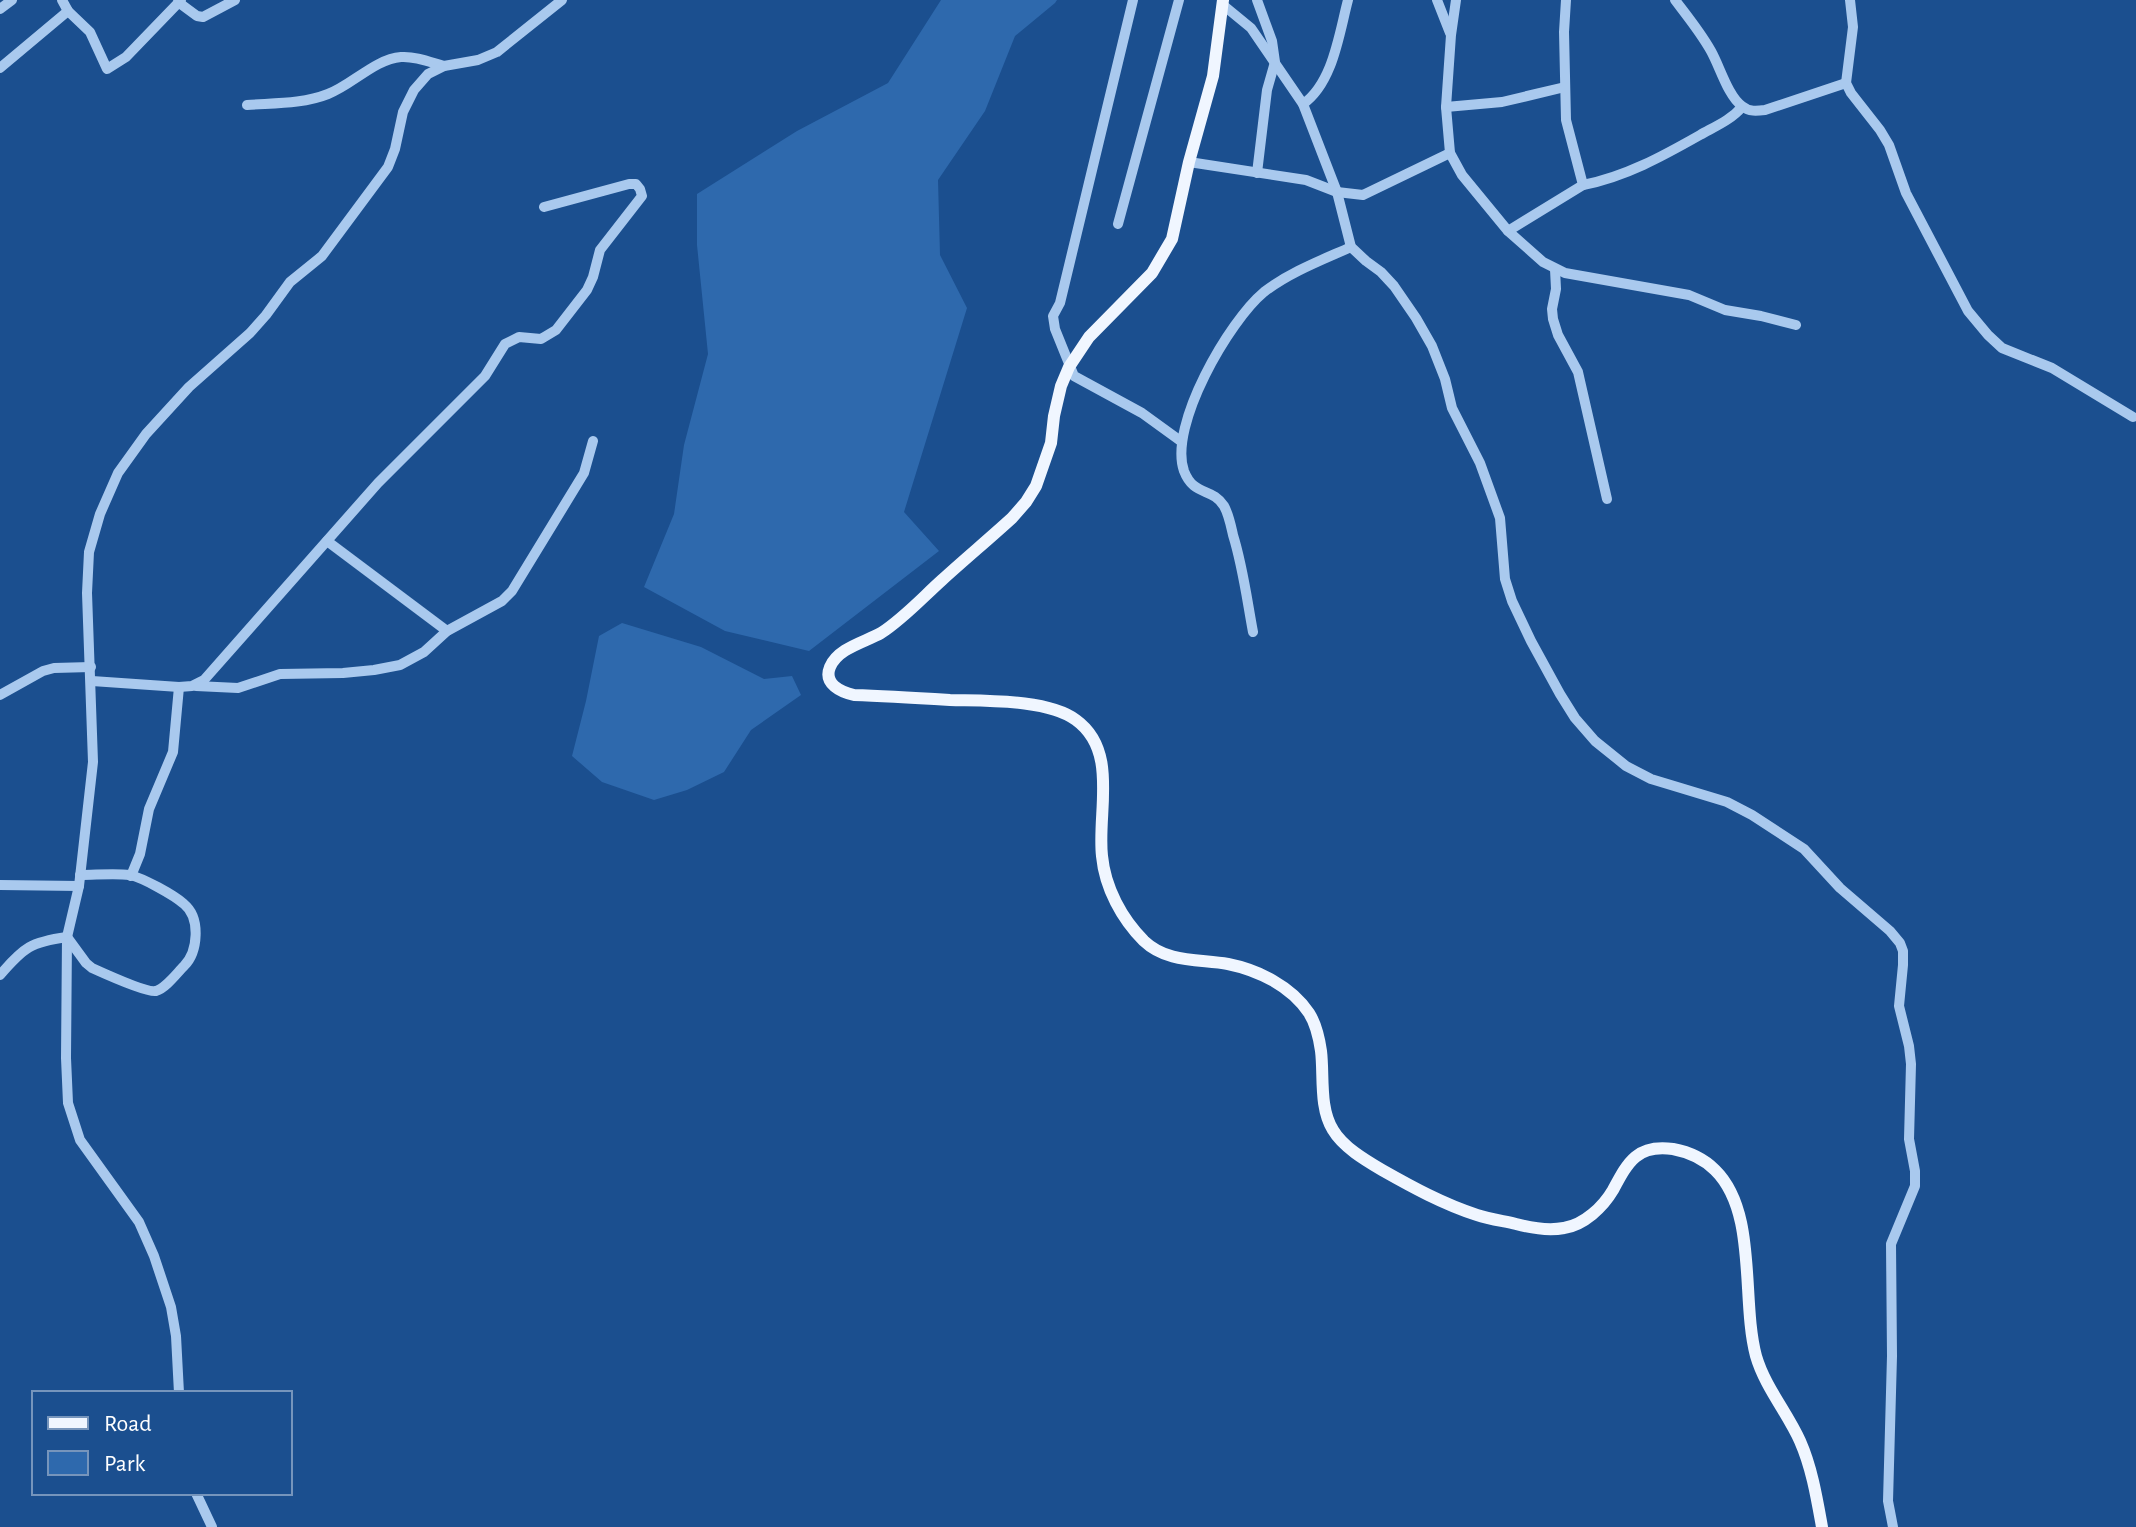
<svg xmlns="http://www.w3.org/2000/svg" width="2136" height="1527" viewBox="0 0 2136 1527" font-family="'Alegreya Sans',sans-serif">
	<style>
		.green { fill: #2e69ad }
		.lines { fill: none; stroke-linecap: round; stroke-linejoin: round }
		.minor { stroke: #a9c9ee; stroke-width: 10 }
		.major { stroke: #f0f6ff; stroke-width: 12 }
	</style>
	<rect width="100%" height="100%" fill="#1b4f8f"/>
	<g class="green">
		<path d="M941,0H1057L1055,3L1015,36L985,111L938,180L940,255L967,308L904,512L939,551L809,651L725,631L644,587L674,514L684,445L708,354L697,245V194L797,131L888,83Z"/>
		<path d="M622,623L701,647L764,679L792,676L801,695L751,730L724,772L687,790L654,800L602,782L572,756L586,701L599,636Z"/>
	</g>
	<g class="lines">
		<g class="minor">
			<path d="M62,0L68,11L90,32L107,69L126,57L181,0"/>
			<path d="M1133,0L1060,303L1053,316L1055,329L1074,376L1142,413L1182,442"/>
			<path d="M1437,0L1450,33"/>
			<path d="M1456,0L1451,35L1446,107L1450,153L1462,175L1508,231L1543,262L1565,273L1689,295L1725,310L1761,316L1796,325"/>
			<path d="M1675,0C1688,17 1701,33 1711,51C1720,67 1728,96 1742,106C1749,112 1757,111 1765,110L1846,83"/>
			<path d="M1850,0L1853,27L1846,83L1851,93L1880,130L1889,145L1906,193L1968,311L1988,335L2002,348L2052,368L2133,417"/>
			<path d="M178,2L197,16L203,17L235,0"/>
			<path d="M1223,5L1251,28L1303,104L1337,192L1351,247L1366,261L1381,272L1394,286L1416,318L1432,346L1445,379L1452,408L1480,463L1500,518L1505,579L1512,601L1531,641L1560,694L1575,718L1595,741L1626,766L1651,779L1727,802L1752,815L1804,849L1840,888L1890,931L1900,943L1903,951V965L1899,1006L1909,1046L1911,1064L1909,1139L1915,1171V1186L1891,1244L1892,1356L1888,1501L1893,1527"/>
			<path d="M0,9L12,0"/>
			<path d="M0,68L68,11"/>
			<path d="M1303,104C1333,83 1339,34 1348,0"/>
			<path d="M247,105C273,103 303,104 328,94C352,85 375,59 401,57C416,56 430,62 444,66"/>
			<path d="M1446,107L1502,102L1565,87"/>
			<path d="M1189,162L1306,180L1337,192L1363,195L1450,153"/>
			<path d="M1257,173L1267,90L1275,62L1272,41L1257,0"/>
			<path d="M1583,185C1625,177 1663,156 1700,135C1714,127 1731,120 1742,107"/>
			<path d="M1118,224L1179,0"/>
			<path d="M1508,231L1583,185L1566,120L1564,32L1566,0"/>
			<path d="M1555,269L1556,289L1552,309L1553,319L1558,335L1578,372L1607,499"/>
			<path d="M327,541L447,631"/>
			<path d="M1253,632C1247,600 1243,567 1233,535C1231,526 1229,515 1224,506C1212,487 1194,497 1184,471C1168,426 1229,321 1264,292C1290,272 1322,260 1351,247"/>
			<path d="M92,681L179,687L192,686L204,680L378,483L485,376L505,344L519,337L541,339L556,330L587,290L593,277L600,250L642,196L640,189L636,184H629L544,207"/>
			<path d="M196,686L238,688L280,674L343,673L374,670L400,665L424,652L447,631L502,601L512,591L584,473L593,441"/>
			<path d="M0,695L43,671L54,668L91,667"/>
			<path d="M131,876L140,854L149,809L173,752L179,687"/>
			<path d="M0,885L79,886"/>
			<path d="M0,975C24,947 31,942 67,937L86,963L92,968C103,973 147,993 156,991C166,988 177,973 184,966C198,952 201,918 184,904C174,895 143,878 130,875C114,873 96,875 80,875"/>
			<path d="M179,1393L176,1336L171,1307L154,1256L139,1222L80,1140L68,1103L66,1058L67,937L79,886L93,762L87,593L89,552L100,514L118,473L146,434L189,387L250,333L266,315L290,282L322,256L388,167L395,149L403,112L414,90L428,74L444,66L478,60L497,52L562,0"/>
			<path d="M196,1493L212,1527"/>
		</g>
		<path class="major" d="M1223,0L1213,76L1189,162L1172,239L1152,273L1089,337L1069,367L1061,386L1054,416L1051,443L1036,486L1026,502L1012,518C989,539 965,559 942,580C923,597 903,619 881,633C865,642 838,648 830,667C823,684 841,692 854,695C886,696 918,698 950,700C985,701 1048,699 1076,720C1119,751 1097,812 1102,856C1105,888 1122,919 1144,941C1167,963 1199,959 1228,964C1258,970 1291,986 1309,1013C1316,1024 1319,1037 1321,1051C1324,1075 1319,1108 1333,1130C1343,1147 1365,1160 1382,1170C1412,1187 1443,1204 1477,1215C1489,1219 1503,1221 1516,1224C1531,1228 1548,1231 1564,1228C1584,1225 1603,1207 1613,1190C1628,1162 1637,1144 1673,1149C1689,1152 1704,1159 1715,1170C1758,1212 1741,1300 1756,1356C1765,1387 1787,1412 1800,1441C1812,1468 1817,1499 1822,1527"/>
	</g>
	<rect x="32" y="1391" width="260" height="104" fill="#1b4f8f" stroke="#7695bc" stroke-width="2"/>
	<rect x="48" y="1417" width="40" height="12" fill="#f0f6ff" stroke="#7695bc" stroke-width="2"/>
	<text x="104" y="1431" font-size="24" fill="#ffffff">Road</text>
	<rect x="48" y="1451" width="40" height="24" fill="#2e69ad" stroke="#7695bc" stroke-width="2"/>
	<text x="104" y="1471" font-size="24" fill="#ffffff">Park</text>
</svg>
